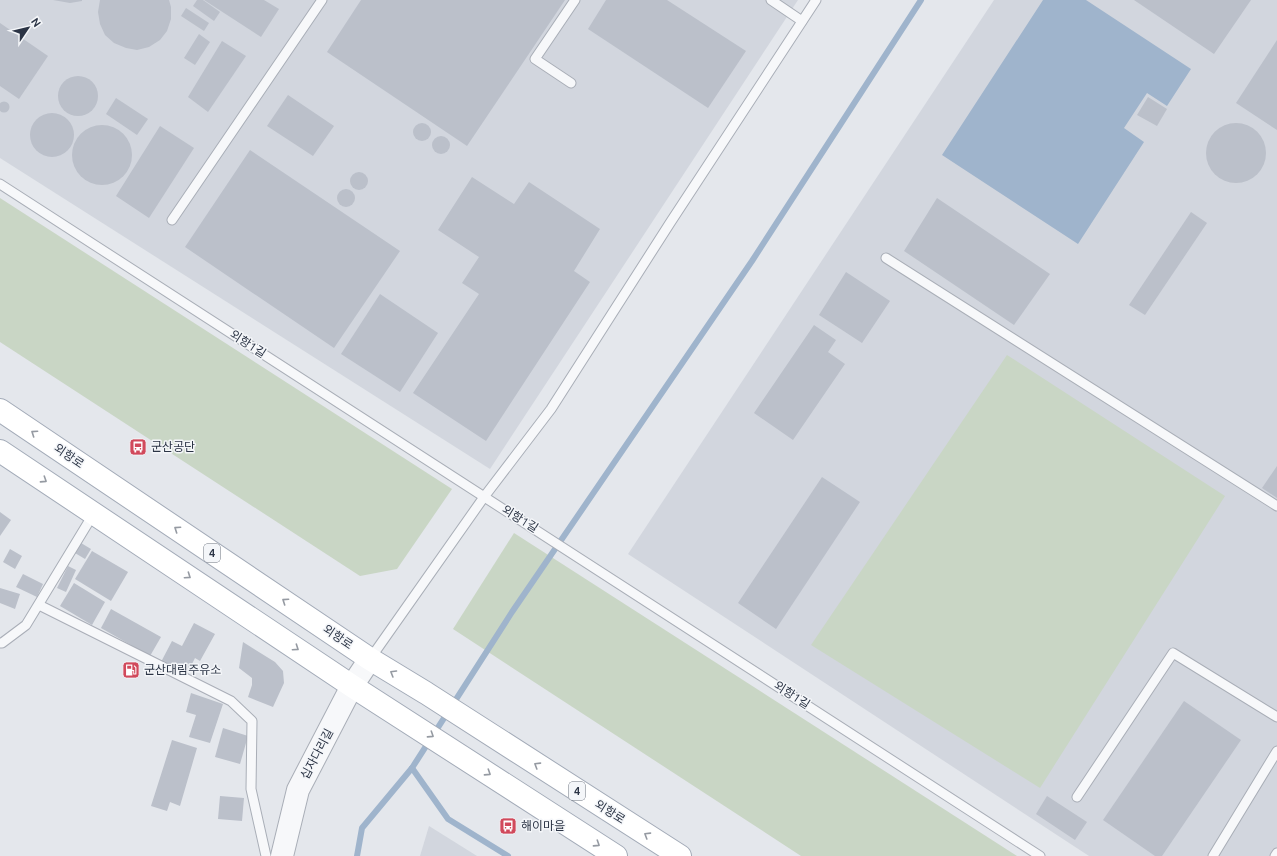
<svg xmlns="http://www.w3.org/2000/svg" width="1277" height="856" viewBox="0 0 1277 856" font-family="Ubuntu,'Noto Sans KR',sans-serif">
	<style>
		.built { fill: #d2d6de }
		.green { fill: #c9d6c5 }
		.water { fill: #9fb4cc }
		.lines { fill: none; stroke-linecap: round; stroke-linejoin: round }
		.stream { stroke: #9fb4cc; stroke-width: 6 }
		.building { fill: #bbc0ca }
		.service-casing { stroke: #a9aeb7; stroke-width: 11 }
		.tertiary-casing { stroke: #a9aeb7; stroke-width: 24 }
		.primary-casing { stroke: #a3abb8; stroke-width: 24 }
		.service { stroke: #f7f8fa; stroke-width: 9 }
		.tertiary { stroke: #f7f8fa; stroke-width: 22 }
		.primary { stroke: #fff; stroke-width: 22 }
		.oneway { stroke: #959aa2 }
		.labels { text-anchor: middle; stroke-width: 3; stroke-linejoin: round; paint-order: stroke }
		.shield { fill: #f4f6f9; stroke: #676e7b; stroke-width: 1 }
		.shield-label { font-size: 11px; font-weight: bold; fill: #2b3445 }
		.street-label { font-size: 12px; fill: #2b3445; stroke: #f4f6f9 }
		.poi-label { font-size: 12px; fill: #2b3445; stroke: #f4f6f9; text-anchor: start }
	</style>
	<rect width="100%" height="100%" fill="#e4e7ec"/>
	<g class="built">
		<path d="M0,0H798L490,469L0,158Z"/>
		<path d="M994,0H1277V856H1089L628,554Z"/>
		<path d="M429,826L477,856H420Z"/>
	</g>
	<g class="green">
		<path d="M0,198L452,489L397,569L360,576L0,342Z"/>
		<path d="M1007,355L1225,496L1040,788L811,645Z"/>
		<path d="M514,533L1017,856H801L453,629Z"/>
	</g>
	<path class="water" d="M1043,0H1086L1191,69L1167,106L1147,93L1124,128L1144,142L1078,244L942,155Z"/>
	<g class="lines">
		<g class="stream">
			<path d="M412,768L448,819L508,856"/>
			<path d="M357,856L362,828L412,768L512,612L752,261L921,0"/>
		</g>
	</g>
	<g class="building">
		<path d="M53,0H82V1L70,3Z"/>
		<path d="M100,0H169L171,7V19L167,31L160,40L149,47L137,50L126,48L114,43L105,35L100,24L98,12Z"/>
		<path d="M197,0H203L220,12L214,21L193,6Z"/>
		<path d="M204,0H264L279,9L261,37Z"/>
		<path d="M361,0H565L467,146L327,52Z"/>
		<path d="M606,0H667L746,51L708,108L588,29Z"/>
		<path d="M1134,0H1251L1214,54Z"/>
		<path d="M186,8L209,23L204,31L181,16Z"/>
		<path d="M0,23L48,56L19,99L0,86Z"/>
		<path d="M199,34L210,42L195,65L184,58Z"/>
		<path d="M1277,40V130L1236,103Z"/>
		<path d="M222,41L246,56L208,112L188,97Z"/>
		<circle cx="78" cy="96" r="20"/>
		<path d="M288,95L334,126L313,156L267,126Z"/>
		<path d="M1148,97L1167,109L1157,126L1137,115Z"/>
		<path d="M116,98L148,119L137,135L106,114Z"/>
		<circle cx="4" cy="107" r="5.5"/>
		<circle cx="52" cy="135" r="22"/>
		<circle cx="422" cy="132" r="9"/>
		<circle cx="1236" cy="153" r="30"/>
		<circle cx="102" cy="155" r="30"/>
		<path d="M160,126L194,148L149,218L116,196Z"/>
		<circle cx="441" cy="145" r="9"/>
		<path d="M250,150L400,251L334,348L185,247Z"/>
		<circle cx="359" cy="181" r="9"/>
		<path d="M472,177L514,204L529,182L600,229L574,271L590,282L486,441L413,393L479,294L462,283L479,257L438,230Z"/>
		<circle cx="346" cy="198" r="9"/>
		<path d="M937,198L1050,274L1014,325L904,251Z"/>
		<path d="M1191,212L1207,223L1145,315L1129,305Z"/>
		<path d="M846,272L890,301L862,343L819,315Z"/>
		<path d="M380,294L438,333L400,392L341,354Z"/>
		<path d="M814,325L836,340L828,352L845,364L793,440L754,413Z"/>
		<path d="M1277,466V498L1262,488Z"/>
		<path d="M822,477L860,502L776,629L738,603Z"/>
		<path d="M0,512L11,520L0,536Z"/>
		<path d="M81,543L91,549L85,559L75,553Z"/>
		<path d="M10,549L22,556L15,569L3,562Z"/>
		<path d="M92,551L128,572L111,601L75,579Z"/>
		<path d="M68,566L76,570L66,592L57,588Z"/>
		<path d="M23,574L43,584L37,597L16,587Z"/>
		<path d="M74,583L105,602L92,625L60,606Z"/>
		<path d="M0,588L20,594L15,609L0,603Z"/>
		<path d="M111,609L161,637L150,656L101,628Z"/>
		<path d="M194,623L215,634L200,661L195,658L186,676L161,662L172,641L182,646Z"/>
		<path d="M243,642L275,662L283,671L284,683L273,707L248,697L252,685V678L239,668Z"/>
		<path d="M191,693L223,704L210,743L189,737L196,715L186,712Z"/>
		<path d="M1184,701L1241,740L1162,856H1155L1103,820Z"/>
		<path d="M223,728L248,736L240,764L215,757Z"/>
		<path d="M172,740L197,748L180,806L170,802L167,811L151,806Z"/>
		<path d="M220,796L244,798L242,821L218,819Z"/>
		<path d="M1047,796L1087,822L1075,840L1036,814Z"/>
	</g>
	<g class="lines">
		<g class="service-casing">
			<g id="service">
				<path d="M771,0L802,21"/>
				<path d="M571,83L535,59L575,0"/>
				<path d="M0,184L1040,856"/>
				<path d="M172,220L322,0"/>
				<path d="M886,258L1277,506"/>
				<path d="M39,605L231,701L252,721L251,789L266,856"/>
				<path d="M0,643H2L26,625L94,513"/>
				<path d="M370,659L484,497L551,409L670,223L816,0"/>
				<path d="M1077,797L1173,653L1277,717"/>
				<path d="M1213,856L1277,751"/>
				<path d="M1275,856L1277,853"/>
			</g>
		</g>
		<g class="tertiary-casing">
			<path id="tertiary" d="M282,856L298,790L352,686L370,659"/>
		</g>
		<g class="primary-casing">
			<g id="primary">
				<path d="M0,410L370,659L426,693L680,856"/>
				<path d="M0,451L352,686L616,856"/>
			</g>
		</g>
		<use href="#service" class="service"/>
		<use href="#tertiary" class="tertiary"/>
		<use href="#primary" class="primary"/>
	</g>
	<defs><path id="oneway-chevron" d="M-2-3.5L2.5 0L-2 3.5" fill="none" stroke-width="1.6" stroke-linecap="round" stroke-linejoin="round"/></defs>
	<g class="oneway">
		<use href="#oneway-chevron" transform="translate(34 433) rotate(-146)"/>
		<use href="#oneway-chevron" transform="translate(44 480) rotate(33)"/>
		<use href="#oneway-chevron" transform="translate(177 529) rotate(-146)"/>
		<use href="#oneway-chevron" transform="translate(188 576) rotate(34)"/>
		<use href="#oneway-chevron" transform="translate(285 601) rotate(-146)"/>
		<use href="#oneway-chevron" transform="translate(296 648) rotate(34)"/>
		<use href="#oneway-chevron" transform="translate(393 673) rotate(-149)"/>
		<use href="#oneway-chevron" transform="translate(431 735) rotate(33)"/>
		<use href="#oneway-chevron" transform="translate(537 765) rotate(-148)"/>
		<use href="#oneway-chevron" transform="translate(488 773) rotate(33)"/>
		<use href="#oneway-chevron" transform="translate(647 835) rotate(-148)"/>
		<use href="#oneway-chevron" transform="translate(597 844) rotate(33)"/>
	</g>
	<defs>
		<g id="bus-square" transform="scale(0.9)"><rect x="-9" y="-9" width="18" height="18" rx="4" fill="#d1495b" stroke="#f4f6f9"/><path d="M-5-6H5V4H4V6H2V4H-2V6H-4V4H-5ZM-3.5-4V0h7V-4ZM-3.5 1.2v1.5H-2V1.2ZM2 1.2v1.5H3.5V1.2Z" fill="#fff"/></g>
		<g id="fuel-square" transform="scale(0.9)"><rect x="-9" y="-9" width="18" height="18" rx="4" fill="#d1495b" stroke="#f4f6f9"/><path d="M-5.5-6h7V0h2V4h1.3V-2.5L3-4.5l.8-.8L6-3V5H2.5V1h-1V6h-7ZM-4.2-4.7v3.2H.2V-4.7Z" fill="#fff"/></g>
	</defs>
	<g fill-rule="evenodd">
		<use href="#bus-square" x="138" y="447"/>
		<use href="#fuel-square" x="131" y="670"/>
		<use href="#bus-square" x="508" y="826"/>
	</g>
	<g class="labels">
		<g class="shield">
			<rect x="204" y="544" width="16" height="18" rx="3"/>
			<rect x="569" y="782" width="16" height="18" rx="3"/>
		</g>
		<g class="shield-label">
			<text x="212" y="557">4</text>
			<text x="577" y="795">4</text>
		</g>
		<g class="street-label">
			<text transform="translate(248 344) rotate(33)" y="4">외항1길</text>
			<text transform="translate(69 456) rotate(34)" y="4">외항로</text>
			<text transform="translate(520 519) rotate(32)" y="4">외항1길</text>
			<text transform="translate(338 637) rotate(34)" y="4">외항로</text>
			<text transform="translate(792 695) rotate(33)" y="4">외항1길</text>
			<text transform="translate(317 754) rotate(-62)" y="4">십자다리길</text>
			<text transform="translate(610 812) rotate(32)" y="4">외항로</text>
		</g>
		<g class="poi-label">
			<text x="151" y="451">군산공단</text>
			<text x="144" y="674">군산대림주유소</text>
			<text x="521" y="830">해이마을</text>
		</g>
	</g>
	<g transform="translate(28 28) rotate(55)" stroke="#f4f6f9" stroke-width="3" paint-order="stroke">
	<path d="M0-3L7 15L0 10L-7 15Z" fill="#2b3445"/>
	<text y="-6" font-size="11" font-weight="bold" text-anchor="middle" fill="#2b3445">N</text>
	</g>
</svg>
